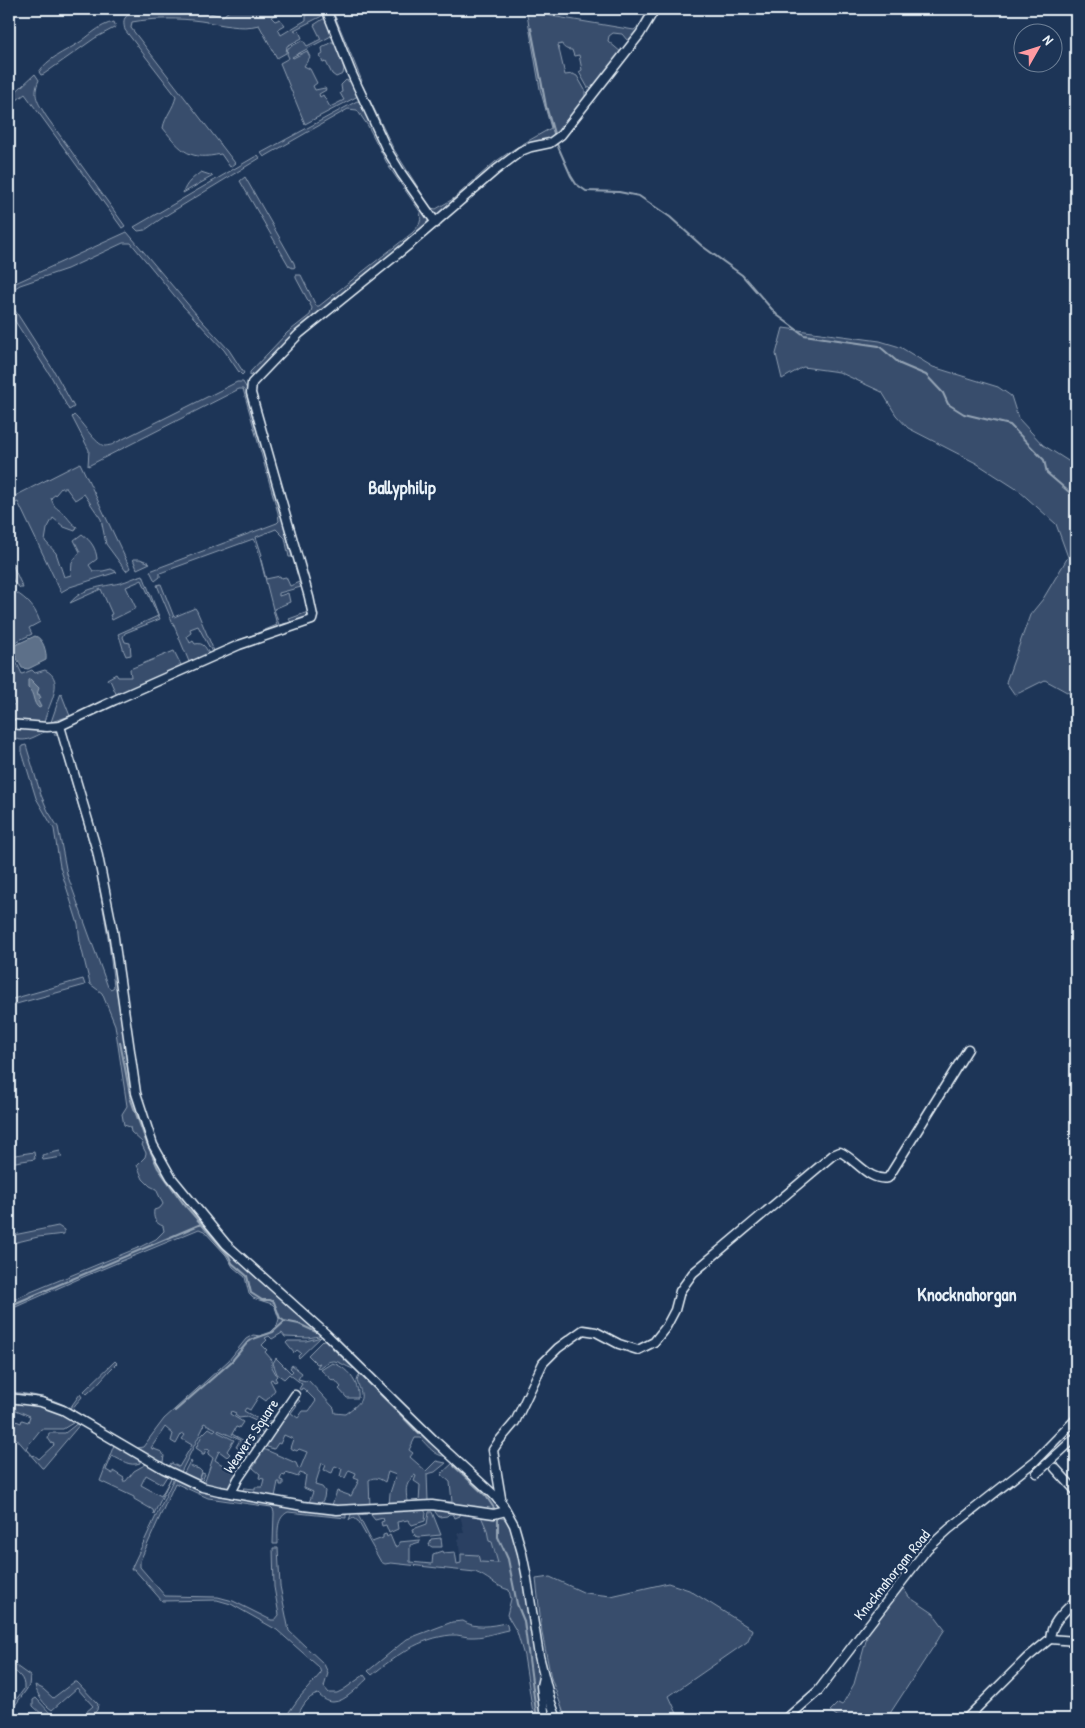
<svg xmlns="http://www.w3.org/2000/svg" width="1085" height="1728" viewBox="0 0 1085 1728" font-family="'Patrick Hand',sans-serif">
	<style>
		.built { fill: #2a4162 }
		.green { fill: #374d6c; stroke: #909fb2 }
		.water { fill: #5d7089; stroke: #95a4b5 }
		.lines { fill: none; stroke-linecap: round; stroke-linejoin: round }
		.stream { stroke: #95a4b5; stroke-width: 2 }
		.minor-casing { stroke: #e8f1f8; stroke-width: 11 }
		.minor { stroke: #1d3557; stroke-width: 8 }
		.labels { text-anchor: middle; stroke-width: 4.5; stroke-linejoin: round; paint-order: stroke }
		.street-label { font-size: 15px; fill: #e8f1f8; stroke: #1d3557 }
		.quarter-label { font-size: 18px; font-weight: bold; fill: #e8f1f8; stroke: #1d3557 }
	</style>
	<rect width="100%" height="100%" fill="#1d3557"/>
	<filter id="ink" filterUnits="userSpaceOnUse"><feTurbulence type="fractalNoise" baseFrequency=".02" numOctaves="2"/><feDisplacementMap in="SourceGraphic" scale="10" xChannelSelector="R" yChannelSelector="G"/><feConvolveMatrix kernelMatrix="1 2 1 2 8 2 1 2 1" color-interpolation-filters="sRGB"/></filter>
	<g filter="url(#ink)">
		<path class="built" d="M468,1512L480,1514L487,1530L489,1540L492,1542L501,1570L461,1561L458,1539L460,1538L457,1533H464L460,1514Z"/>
		<g class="green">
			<path d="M231,9H286L271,17L275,21L280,19L285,25L278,29L281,35L306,20V16L316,9L322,10L323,13L322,16L294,30L295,32L299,31L302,38L287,46L286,53L277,58L259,25C240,30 221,24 201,21C179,18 154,18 132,22L131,28L235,163L230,167L221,154C190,161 182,152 163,128C165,116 174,108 176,96L125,30C124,26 123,21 125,18C131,6 191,10 205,12C211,13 217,15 223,16Z"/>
			<path d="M328,9H332L362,81L358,83Z"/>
			<path d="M526,9H541V11L551,16L634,30L640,25L648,9H653C647,19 639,36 627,40L622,34L613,33L609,36L608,41L622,53L593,87L588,88L579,72L582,70L579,55L574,56L572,50C567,50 563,48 562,44L558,45L565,75L573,74L577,76L585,90V98L567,125L548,142H538L440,217L433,218L390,149L360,87L363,86L393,148L431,208L436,209L453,199L495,162L514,149L551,128L540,89Z"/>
			<path d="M323,19H326L333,35L292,57L293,58L307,51L310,57L304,66L310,69L317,83L313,86L315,90L325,88L326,90L319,94L320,97L323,95L330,107L344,100L340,93L342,92L341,85L346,80L352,83L358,96L305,124L280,63L289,58L287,54L288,48L303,40L307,46L321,39L314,25Z"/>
			<path d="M114,22L116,27L114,28L95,38L44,74L41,75L39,72C47,59 64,52 77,44C89,37 98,25 114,22Z"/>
			<path d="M331,42H336L344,69L343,74L336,77L332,74L326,62L323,63L320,56L323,54L322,48Z"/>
			<path d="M35,74L39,80C32,96 38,102 46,116L125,226L122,228L25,94L9,106V98Z"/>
			<path d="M357,101L361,102L428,217V225L297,331L260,369L250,376V372L287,333L310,315L312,308L296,278V275H301L316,306H319L412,233C420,225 423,220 419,210L389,167L368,126L357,110L348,109L264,157L261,153Z"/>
			<path d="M258,155L260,158L165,216L145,230L138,231L134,227Z"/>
			<path d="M201,172L213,176L183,193C186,183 193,178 201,172Z"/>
			<path d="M245,177L294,263L295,267L293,268L289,266L240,181Z"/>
			<path d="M127,232L202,321L229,350L244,373L242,375L239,372L224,350L183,306L131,243H123L67,269L20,285L12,290L9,301L54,371L74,407L69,410L52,378L9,312V286Z"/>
			<path d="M783,328L880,341L900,347L933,367L998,387L1011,396L1018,418L1043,445L1076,466V697L1045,680L1015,695L1006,682L1030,615L1043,599L1068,557L1056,524L1018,490L976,463L908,428L896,415L882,392L839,372L803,367L782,379L776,354Z"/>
			<path d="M237,382H243L247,389L286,525L284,526L292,557H289L285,538L276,529L256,537L262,555L260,556L266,579L280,576L281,578L286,577L290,586L299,582L301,587L279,593V596L288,593L290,602L274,609L279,625L287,623V625L215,653L214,651L212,652L198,626L190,629L191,633L187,636L190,643L193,641L195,644C204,642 206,648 210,656L190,664L157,585L161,584L174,617L195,608L197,611L214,651L277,625L257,546L253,539L160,573V577L155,581L150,571L277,523L279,521L278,513L243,389H239L88,466L89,450L72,417L74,415C82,422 96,445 105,446C105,446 113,445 113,444Z"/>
			<path d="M80,463L130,568L126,571L106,544L101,519L84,494L75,500L66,488H61L56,494L51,498C55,510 57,507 65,515C70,520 70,522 77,527L75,531L64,527L53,518L47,529L45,541L56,553L64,577L71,575L72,562L80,552L74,540L82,534C91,541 96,548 97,559L89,565L93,571H103L111,569L117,572L70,587L61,592L18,502L9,506V499Z"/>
			<path d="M9,557L23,588H20C9,580 9,570 9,557Z"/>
			<path d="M133,559H140L150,563L137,569Z"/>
			<path d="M143,575L160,619L125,633L123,637L125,642L130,643L131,655L126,656C122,649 122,641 118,634L158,616L142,580L126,587L136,608L112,620L110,615L112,614L101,589L70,603C83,587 102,587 120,583C128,581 135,577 143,575Z"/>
			<path d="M9,588C24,597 34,604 40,622L29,628L32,634L9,645Z"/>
			<path d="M303,590L311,614L308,619L292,624L289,619L308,612Z"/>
			<path d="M9,647L22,674L32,670L35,673L45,670C68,680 45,709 44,724L15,722L9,709V707L15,704L11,695L9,696Z"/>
			<path d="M174,651L182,667L117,696L110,680L108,681L107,679L116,674L118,677H131L130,669Z"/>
			<path d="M61,693L70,716L51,722Z"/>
			<path d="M9,726L46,731C32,738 23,745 9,735Z"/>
			<path d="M56,731H58L87,822L108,916L137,1106L185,1199L319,1332V1336L308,1338L285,1337L282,1333L272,1339L269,1336L265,1338L267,1340L262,1345L267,1350L265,1352L272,1360V1367L277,1376L275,1378L277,1381L274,1382L272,1379L270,1380L275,1390L266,1401L259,1396L250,1410L246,1408L244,1411L265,1423L274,1419L266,1434H263L256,1429L260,1423L247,1417L239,1418L235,1415L236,1413L231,1411L230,1414L243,1422L239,1428L236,1427L232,1434L248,1443L253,1435L257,1434L262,1441L257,1448H253L246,1443L241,1450L236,1447L240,1440L218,1430V1432L234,1440L227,1451L230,1454L227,1457L219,1451L215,1460L232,1471L244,1453L248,1452L252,1456L226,1490L204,1484L213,1458L208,1454L210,1450L206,1449L204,1455H202V1452L196,1448L202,1435L209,1428L214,1431L216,1429L204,1423L203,1425L204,1426L180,1474L168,1468L171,1463L179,1467L192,1445L182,1439L185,1435L182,1433L176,1444L171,1441L173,1434L165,1427L151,1448L162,1452L164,1456L163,1462L160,1463L75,1413L9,1396V1392C30,1394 51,1397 70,1408L80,1394L82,1397L75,1405L73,1410L137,1448L143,1447L164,1419L229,1360L246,1339L253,1335L260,1336L270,1333L277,1326L279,1319L275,1307L272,1304L253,1298L249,1294L245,1277L233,1267L226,1255L204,1231L199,1229L83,1277L9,1310V1301L140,1247L156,1239L164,1231L163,1226C155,1223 153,1218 154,1210L160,1208L163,1204L156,1189L150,1186L143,1179L137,1165L145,1157L146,1153L142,1145L143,1143L131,1132L130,1127L124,1125L122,1114L127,1106L115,1025L102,993L90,984L80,942L78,924L60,867L54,829L36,798L22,752V746L26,745L41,795L48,811L58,827L67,874L108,987L111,989L114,987L109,943L95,862L58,735H54Z"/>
			<path d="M83,979L85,985L9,1006V1000Z"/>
			<path d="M60,1151L62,1157L43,1160L42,1155Z"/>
			<path d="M34,1152L35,1159L9,1163V1156Z"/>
			<path d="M58,1226L64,1230V1234L38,1237L9,1244V1236Z"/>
			<path d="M321,1337L299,1358L298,1356L301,1353L297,1350L294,1353L286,1343L288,1341H306Z"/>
			<path d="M323,1340H328L355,1366L353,1369C337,1363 335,1355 319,1368L317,1367L320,1363L317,1364L308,1355Z"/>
			<path d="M276,1358L291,1373L293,1371L290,1368L292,1365L302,1373L298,1379L306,1381L308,1380L334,1408L335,1413L345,1414C362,1401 365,1401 357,1381L359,1375L363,1373L399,1410L449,1456C436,1458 429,1447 420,1438H415L409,1450L413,1453L410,1457L426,1471L436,1461L446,1463L435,1472L427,1474L428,1501L452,1502L450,1482L441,1474L454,1462L493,1498L497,1504L499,1510L493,1512L446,1503H419L420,1485L414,1481L416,1476L414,1475L411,1480H410C404,1488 407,1494 407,1503L389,1505L390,1493L396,1475L388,1472L385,1482C380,1479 375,1476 369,1480L370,1507L333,1508L332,1505L337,1491L351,1496L359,1480L354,1478L356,1473L349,1470L345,1478L340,1476L342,1469L335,1466L332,1473L324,1470L326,1465L322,1463L315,1485L322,1487L325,1491L324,1498L319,1507L308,1505L313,1492L304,1488L306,1475L300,1473L298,1477L286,1473L285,1476L282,1475L280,1480L283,1481V1485H280V1482H278L275,1497L280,1498L277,1500L244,1493L243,1489L244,1488L255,1489V1487H262L264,1479L259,1478L260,1474L253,1468L257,1462L255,1459L244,1474L245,1475L239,1488L235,1490L239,1481L261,1449L266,1450L296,1463L298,1468L300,1469L307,1452L299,1449L297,1451L290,1448L293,1439L284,1435L280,1444L278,1443L274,1449L267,1447L266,1443L296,1398L300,1401L291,1413L298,1418L303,1411H309L316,1401L304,1389L302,1388L301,1390L299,1389L302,1384L289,1374L284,1379L277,1374L273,1363Z"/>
			<path d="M115,1361L117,1363C106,1373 98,1385 87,1394L84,1391Z"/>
			<path d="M332,1363C346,1366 360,1383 358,1398H347L339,1389L341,1387L335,1380L333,1381L321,1370Z"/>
			<path d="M9,1402L44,1406L73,1419V1423L63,1429H41L26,1448L33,1456L34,1455L39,1459L54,1445L53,1443L52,1444L48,1438L49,1433H65L79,1422L140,1459V1463C129,1467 122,1460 112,1456L106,1470L113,1474V1471L124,1478L123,1481H126L134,1471L148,1463L166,1474L167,1476L162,1484L146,1475L141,1485L161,1496L171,1478L154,1514L153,1510L134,1499V1497L100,1481L114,1445L81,1423L43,1468H42L15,1437L9,1440V1418L21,1423L22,1420L28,1422L30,1416L9,1407Z"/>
			<path d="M190,1461L192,1462L190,1466L199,1469L202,1472L199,1481L202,1473L205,1474L201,1483L183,1475Z"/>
			<path d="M176,1478L204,1490L346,1513V1518L288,1512C276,1518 278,1532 278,1544H273L274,1513L273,1509L271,1507L208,1498L175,1483L140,1561V1567L165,1596L218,1597L233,1601L271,1620H275L279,1615L274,1587L273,1548H278L280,1586L289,1631L324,1664L328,1673L324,1687L329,1693H337L343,1690L364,1675L367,1679C358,1687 345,1702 333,1702C327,1702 322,1698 318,1694C306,1697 301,1709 296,1719H284L299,1698L321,1673L319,1667L277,1630L231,1604L217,1600L162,1601L134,1569H131L173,1480Z"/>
			<path d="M422,1507L426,1513L425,1521L412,1525L408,1520L397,1522L398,1529L389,1533L386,1525L382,1526L381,1522L384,1521L383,1518L375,1520L371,1515L372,1511Z"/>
			<path d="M436,1508L460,1511V1516L455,1518L453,1514H449L447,1516L439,1517L435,1512Z"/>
			<path d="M352,1512H363L367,1514L358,1515L372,1542L383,1538V1535L386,1534L387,1537L390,1535L395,1547L399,1545V1542L420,1540V1542L410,1545V1562L432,1564L433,1554L442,1551L443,1553L455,1552L457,1564L461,1563V1554L478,1555L480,1562L498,1563L492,1542L489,1541L487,1530L480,1514L502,1518L509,1521L523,1567L535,1643L543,1719H534L524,1656L517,1632L507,1615L511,1599L509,1590C495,1586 488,1577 475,1572L391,1563L385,1564L381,1562L358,1521L354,1518L349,1520Z"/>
			<path d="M429,1512H432L441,1535L419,1537L415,1536L413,1529L427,1524Z"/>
			<path d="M441,1538L442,1547H432L429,1545L431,1539Z"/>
			<path d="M550,1577L585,1593L611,1596L668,1583L689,1590L753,1630L747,1642L669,1696L679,1718L677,1719H566L551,1678L542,1633L536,1579Z"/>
			<path d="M902,1586L909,1597L933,1613L945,1629L887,1718L888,1719H841L830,1711L838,1703L842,1705L854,1684L872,1619Z"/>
			<path d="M463,1621C475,1629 491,1626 505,1623L507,1625L508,1630C497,1632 485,1637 474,1637C466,1638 459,1634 451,1635C420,1638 395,1656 372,1675L368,1671L407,1639L452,1622Z"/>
			<path d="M9,1661L30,1676L29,1686L9,1714V1709L24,1689C25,1677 17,1673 9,1667Z"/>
			<path d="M74,1682H77L98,1704L97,1710L89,1719H78L93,1706L77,1688L52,1710C44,1705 37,1695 35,1685L43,1689L53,1698Z"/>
			<path d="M36,1698L52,1715L50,1719L45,1717L33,1706V1700Z"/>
		</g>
		<g class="water">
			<path d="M35,636C43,638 47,652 46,660L28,669L22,668L13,651V646Z"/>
			<path d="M30,679L39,688L37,694H39L41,698L38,701L41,707L39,708C32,703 35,693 28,688V680Z"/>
		</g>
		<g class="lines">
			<g class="stream">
				<path d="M531,28L546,106L555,137"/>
				<path d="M556,142L571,176L576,184L586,191L619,192L639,196L670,217L702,246L742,275L777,315L804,335L879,346L900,364L926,375L943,393L948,404L964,414L1010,425L1044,460L1047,473L1076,498"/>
				<path d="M120,1042L131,1100L146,1141L158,1168L183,1203L229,1256L232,1263L247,1276L251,1293L262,1300H270L274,1302L280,1318L284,1321L299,1324L316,1332"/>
				<path d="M9,1306L201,1224"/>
				<path d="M332,1347L353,1367"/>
				<path d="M362,1376L395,1409"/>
				<path d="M175,1411L231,1362L247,1343L253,1339L273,1332L284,1322"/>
				<path d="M400,1414L419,1434"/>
				<path d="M454,1466L486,1496L496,1511"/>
				<path d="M498,1518V1537L508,1559L517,1604L524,1621L537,1719"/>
			</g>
			<g class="minor-casing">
				<g id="minor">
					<path d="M326,9L351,72L387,150L401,173L436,223"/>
					<path d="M9,724L47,727L60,726L115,700L239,645L312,620L313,616L309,597L251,393L252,383L299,334L410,244L496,170L521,151L531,147L550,143L561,135L640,34L655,9"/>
					<path d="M60,726L97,851L113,931L136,1093L153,1145L171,1177L226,1244L325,1333L433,1439L493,1494L503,1505L514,1525L522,1553L526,1573L539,1656L551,1703L557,1719"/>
					<path d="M9,1398L41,1402L63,1410L164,1469L202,1487L219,1491L303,1506L337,1510L432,1505L494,1514L506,1511"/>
					<path d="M1055,1468L1076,1491"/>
					<path d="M1037,1473L1076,1437"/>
					<path d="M231,1493L238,1479L295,1395"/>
					<path d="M498,1500L501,1498L493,1450L499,1441L515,1422L543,1363L558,1348L583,1330L596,1332L619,1344L638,1350L654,1342L666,1327L675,1310L680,1291L693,1273L833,1155L840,1152C856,1159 869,1182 888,1178L968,1049"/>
					<path d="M1050,1639L1076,1641"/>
					<path d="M543,1677L541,1686L545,1719"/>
					<path d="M786,1719L818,1691L927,1549L949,1529L1035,1461L1076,1419"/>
					<path d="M966,1719L1028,1657L1050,1639C1051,1622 1065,1611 1076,1600"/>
				</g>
			</g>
			<use href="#minor" class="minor"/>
		</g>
	</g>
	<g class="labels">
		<g class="street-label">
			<text transform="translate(251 1436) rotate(-56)" y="5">Weavers Square</text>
			<text transform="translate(892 1575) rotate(-51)" y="5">Knocknahorgan Road</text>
		</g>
		<g class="quarter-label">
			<text x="402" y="494">Ballyphilip</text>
			<text x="967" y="1301">Knocknahorgan</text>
		</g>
	</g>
	<rect width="1085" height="1728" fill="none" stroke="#1d3557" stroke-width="30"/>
	<rect x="15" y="15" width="1055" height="1698" fill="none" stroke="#e8f1f8" stroke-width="2" filter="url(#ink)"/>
	<g transform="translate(1038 48) rotate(51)"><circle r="24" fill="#1d3557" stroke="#6e8097"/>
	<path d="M0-4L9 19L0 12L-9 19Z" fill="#ff9aa2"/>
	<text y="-8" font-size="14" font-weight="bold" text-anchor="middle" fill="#e8f1f8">N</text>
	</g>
</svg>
